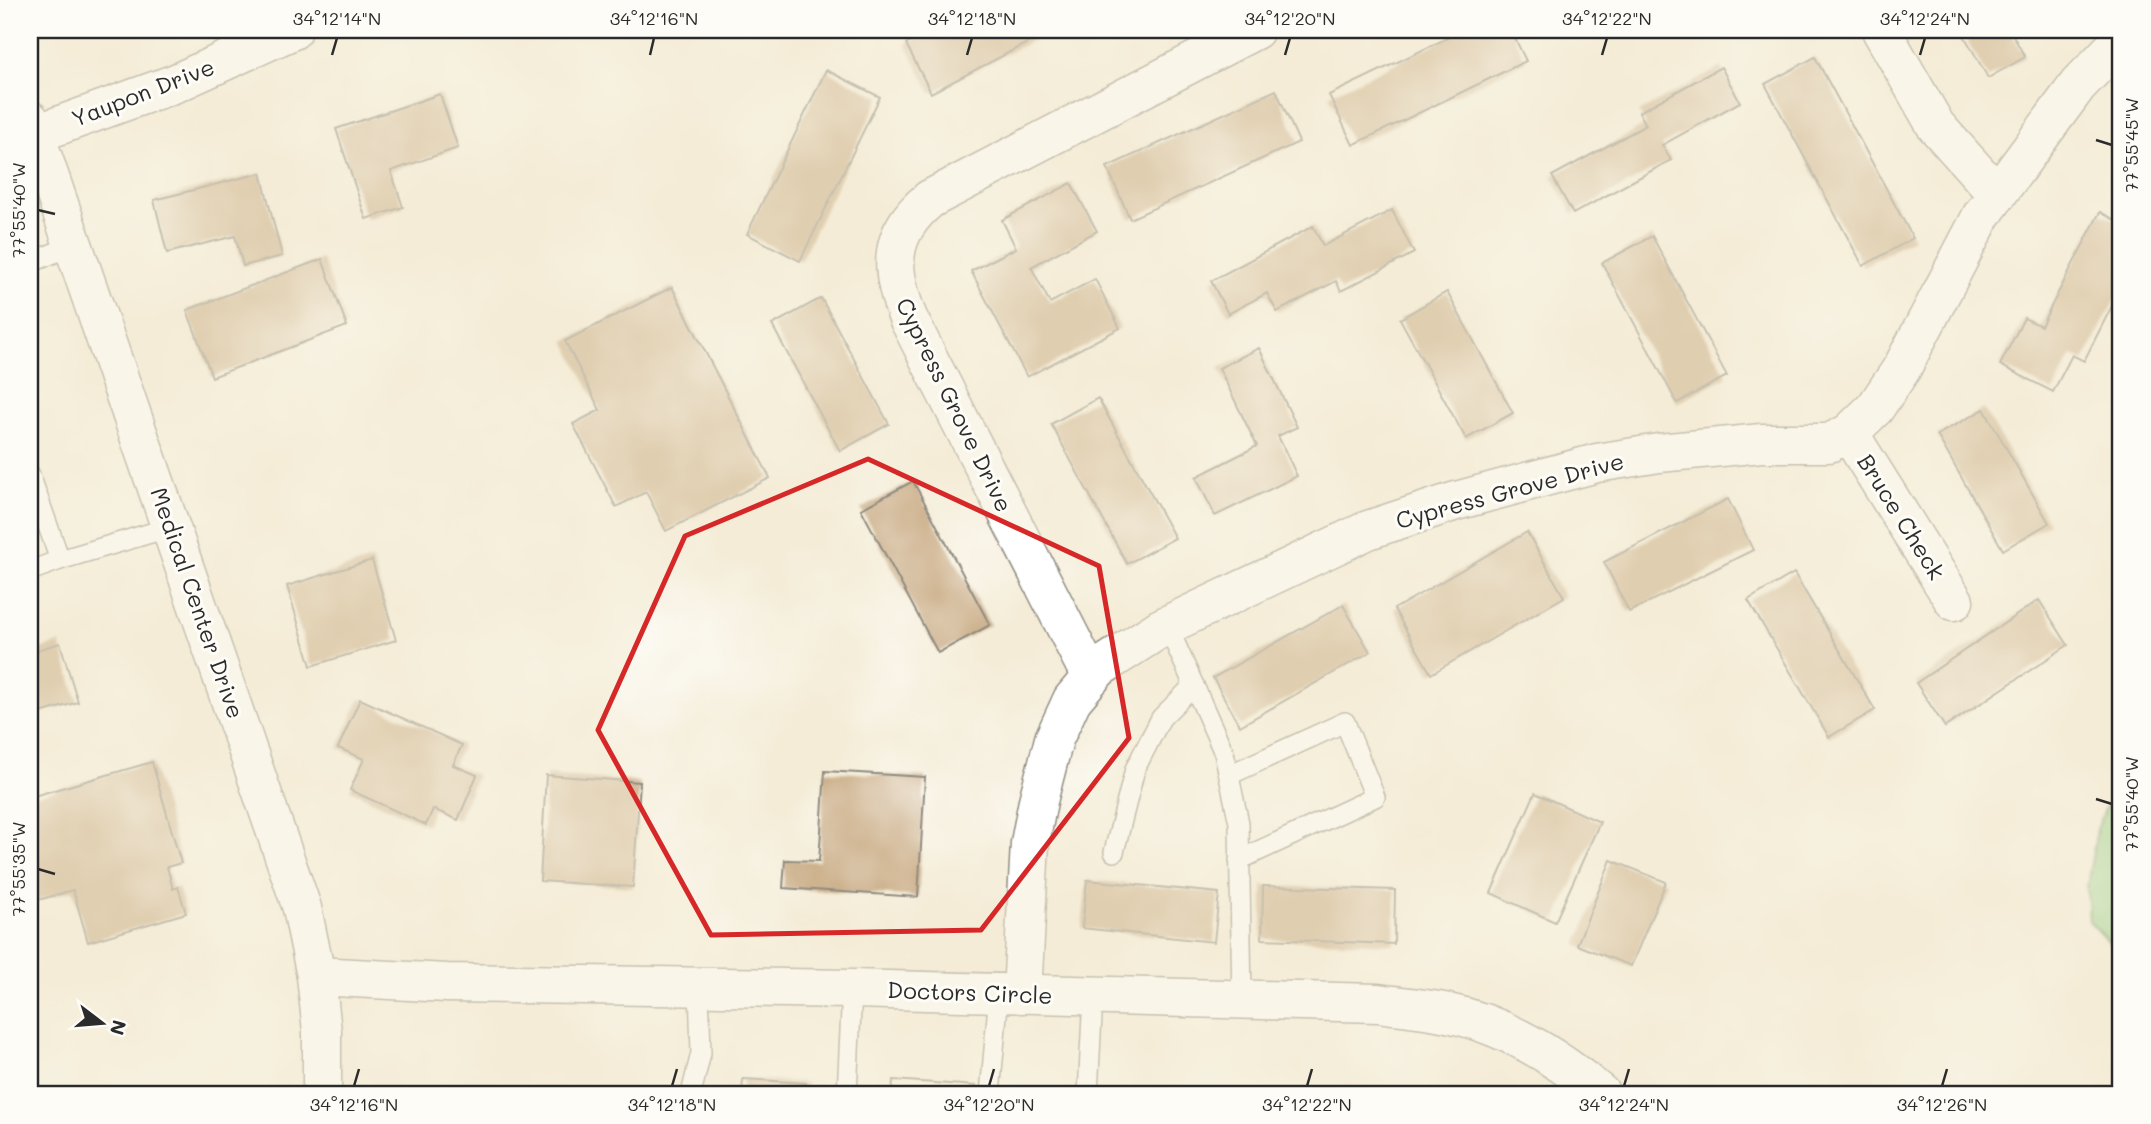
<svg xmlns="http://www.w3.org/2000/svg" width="2151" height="1124" viewBox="0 0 2151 1124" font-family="Mali,sans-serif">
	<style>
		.green { fill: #8ecc81; stroke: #5c7c56; stroke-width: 2 }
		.building { fill: #c8a981 }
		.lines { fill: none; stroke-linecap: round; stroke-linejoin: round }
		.service-casing { stroke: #908c81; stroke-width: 22 }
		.minor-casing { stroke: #908c81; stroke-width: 41 }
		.tertiary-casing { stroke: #908c81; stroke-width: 41 }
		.service { stroke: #fff; stroke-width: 19 }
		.minor { stroke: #fff; stroke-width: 38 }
		.tertiary { stroke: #fff; stroke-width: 38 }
		.marked { fill: none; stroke: #d62828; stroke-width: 5; stroke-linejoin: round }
		.ticks { fill: none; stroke: #2b2b2b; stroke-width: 2.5 }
		.labels { text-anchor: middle; stroke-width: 6; stroke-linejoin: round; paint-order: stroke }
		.street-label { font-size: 23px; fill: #2b2b2b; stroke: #fdfcf7 }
		.neatline { fill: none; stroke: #2b2b2b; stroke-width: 2.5 }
		.ticks-label { font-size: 18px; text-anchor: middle; fill: #2b2b2b }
	</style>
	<rect width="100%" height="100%" fill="#fdfcf7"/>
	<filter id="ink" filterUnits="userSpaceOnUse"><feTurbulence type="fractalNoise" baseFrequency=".0143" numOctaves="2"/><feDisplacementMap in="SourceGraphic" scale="14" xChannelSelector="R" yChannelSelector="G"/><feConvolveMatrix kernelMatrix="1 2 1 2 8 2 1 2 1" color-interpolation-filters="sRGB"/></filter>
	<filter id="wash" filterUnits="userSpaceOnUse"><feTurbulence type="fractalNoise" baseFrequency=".00686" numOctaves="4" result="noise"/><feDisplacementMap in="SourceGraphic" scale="28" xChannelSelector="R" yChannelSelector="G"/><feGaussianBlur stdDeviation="1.57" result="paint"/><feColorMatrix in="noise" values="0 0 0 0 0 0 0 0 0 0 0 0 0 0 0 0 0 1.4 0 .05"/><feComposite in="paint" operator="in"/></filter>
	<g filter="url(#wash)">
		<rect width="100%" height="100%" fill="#f4ecd7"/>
		<path class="green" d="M2121,771V948L2114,947L2089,921L2087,886L2097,829Z"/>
		<g id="blocks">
			<g class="building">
				<path d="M933,30H1052L931,93L906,44Z"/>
				<path d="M1464,30H1511L1526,61L1353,145L1329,95Z"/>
				<path d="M1961,30H2010L2025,57L1988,78Z"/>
				<path d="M1815,57L1913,238L1863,266L1765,84Z"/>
				<path d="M1721,67L1740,102L1662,145L1671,160L1573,214L1552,176L1646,125L1639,112Z"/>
				<path d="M826,70L880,97L800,261L747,234Z"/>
				<path d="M1276,90L1299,142L1130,219L1107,167Z"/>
				<path d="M440,94L458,148L391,171L403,207L366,219L336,129Z"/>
				<path d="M261,173L282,256L243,266L235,236L167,253L154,200Z"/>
				<path d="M1071,183L1097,231L1031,267L1050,303L1095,279L1120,328L1027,377L971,271L1016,248L1002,220Z"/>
				<path d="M1392,210L1414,253L1341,291L1336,281L1277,312L1267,293L1228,314L1211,281L1313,226L1323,246Z"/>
				<path d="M2100,212L2121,223V288L2084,361L2072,355L2053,392L2000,365L2024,318L2041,326Z"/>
				<path d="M1652,236L1727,376L1677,403L1602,263Z"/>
				<path d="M322,259L347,326L212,377L187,310Z"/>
				<path d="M672,287L770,478L666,531L646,492L616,507L573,424L600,410L565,341Z"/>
				<path d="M1447,292L1513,413L1466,439L1400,319Z"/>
				<path d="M821,298L889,424L840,451L772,325Z"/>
				<path d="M1259,348L1297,427L1278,436L1297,476L1215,516L1196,477L1257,446L1219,368Z"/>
				<path d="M1098,398L1175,538L1127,564L1051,424Z"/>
				<path d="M1984,409L2049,523L2003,550L1937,435Z"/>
				<path d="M913,481L990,625L938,653L861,509Z"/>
				<path d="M1728,499L1753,550L1629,612L1604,562Z"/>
				<path d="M1527,532L1564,597L1431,674L1394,609Z"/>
				<path d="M372,560L396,640L311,666L287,586Z"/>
				<path d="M1794,573L1875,710L1829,737L1748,600Z"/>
				<path d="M2039,600L2068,645L1945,727L1916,683Z"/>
				<path d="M1343,605L1370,652L1240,726L1213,678Z"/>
				<path d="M60,643L78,702L30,716V652Z"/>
				<path d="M360,699L462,745L453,765L477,775L458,820L433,809L426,825L350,790L364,759L338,748Z"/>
				<path d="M152,762L181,863L167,867L173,889L178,887L186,913L88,942L73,890L35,901L30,884V797Z"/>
				<path d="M825,771L925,777L918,897L783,888L785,860L819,861Z"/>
				<path d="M546,775L640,782L633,887L540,881Z"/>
				<path d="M1535,793L1600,822L1555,922L1491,893Z"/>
				<path d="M1611,860L1666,882L1631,966L1577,945Z"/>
				<path d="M1087,880L1219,893L1214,942L1082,928Z"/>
				<path d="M1263,886L1395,890L1394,944L1262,939Z"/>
				<path d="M743,1079L806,1083L805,1094H742Z"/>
				<path d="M893,1080L976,1086L975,1094H892Z"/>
				<path d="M1170,1087L1238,1092V1094H1169Z"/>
			</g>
		</g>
	</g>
	<g filter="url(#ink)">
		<use href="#blocks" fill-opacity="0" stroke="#908c81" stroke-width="2"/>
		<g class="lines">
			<g class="service-casing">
				<g id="service">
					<path d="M30,263L73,245"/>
					<path d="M30,475L60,560L171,527"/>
					<path d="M30,571L60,560"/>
					<path d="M1167,625L1224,753L1239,823L1242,1000"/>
					<path d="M1229,775L1345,722L1375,797L1239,860"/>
					<path d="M1114,852L1135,769L1161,718L1194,685"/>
					<path d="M691,1094L701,1053L699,987"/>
					<path d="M847,1094L852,989"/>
					<path d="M990,1094L999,993"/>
					<path d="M1088,1094L1093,996"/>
				</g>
			</g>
			<g class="minor-casing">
				<g id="minor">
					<path d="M1881,30L1936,126L1997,194"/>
					<path d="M30,136L176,83L293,30"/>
					<path d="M1849,433L1954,601"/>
					<path d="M1091,677L908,318C889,270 887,234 930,199L1255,30"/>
					<path d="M1022,994L1030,843L1038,801L1054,739L1072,700L1099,668L1161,628L1368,530L1456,501L1597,463L1659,453L1762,443H1829L1849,433L1875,408L1902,368L1982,215L2078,85L2121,40"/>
				</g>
			</g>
			<g class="tertiary-casing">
				<g id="tertiary">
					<path d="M30,120L302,908L316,976L322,1031V1094"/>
					<path d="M316,976L447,983L852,989L1378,1003C1400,1006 1422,1008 1443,1012C1502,1023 1556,1056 1601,1094"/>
				</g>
			</g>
			<use href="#service" class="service"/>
			<use href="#minor" class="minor"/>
			<use href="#tertiary" class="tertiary"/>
		</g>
	</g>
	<path d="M0 0H2151V1124H0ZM868,459L1099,566L1129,738L981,930L711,935L598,730L685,536Z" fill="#f4ecd7" fill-opacity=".55" fill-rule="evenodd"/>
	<path class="marked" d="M868,459L1099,566L1129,738L981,930L711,935L598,730L685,536Z"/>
	<path class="ticks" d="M332,55L337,38M650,55L654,38M967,55L972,38M1285,55L1290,38M1602,55L1607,38M1920,55L1925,38M2096,140L2112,145M38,210L55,214M2096,799L2112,804M38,869L55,874M354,1086L359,1069M672,1086L677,1069M989,1086L994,1069M1307,1086L1312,1069M1624,1086L1629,1069M1942,1086L1947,1069"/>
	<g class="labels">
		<g class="street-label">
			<text transform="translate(143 93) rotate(-21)" y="8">Yaupon Drive</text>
			<text transform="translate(954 405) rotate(64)" y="8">Cypress Grove Drive</text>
			<text transform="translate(1510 491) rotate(-15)" y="8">Cypress Grove Drive</text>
			<text transform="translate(1901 517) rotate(58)" y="8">Bruce Check</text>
			<text transform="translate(197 603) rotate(71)" y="8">Medical Center Drive</text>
			<text transform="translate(970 993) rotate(2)" y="8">Doctors Circle</text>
		</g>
	</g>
	<rect width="2151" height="1124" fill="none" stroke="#fdfcf7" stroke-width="77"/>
	<g transform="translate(102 1023) rotate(106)" stroke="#fdfcf7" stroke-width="5" paint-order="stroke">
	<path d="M0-5L12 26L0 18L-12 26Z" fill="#2b2b2b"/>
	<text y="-10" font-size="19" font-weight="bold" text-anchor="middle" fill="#2b2b2b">N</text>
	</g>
	<rect x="38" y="38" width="2074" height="1048" class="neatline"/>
	<g class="ticks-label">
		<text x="337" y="25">34°12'14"N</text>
		<text x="654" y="25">34°12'16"N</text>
		<text x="972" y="25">34°12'18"N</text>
		<text x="1290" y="25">34°12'20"N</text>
		<text x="1607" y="25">34°12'22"N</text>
		<text x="1925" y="25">34°12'24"N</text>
		<text transform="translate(2132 145) rotate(-90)" y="6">77°55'45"W</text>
		<text transform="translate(19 210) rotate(-90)" y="6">77°55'40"W</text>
		<text transform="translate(2132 804) rotate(-90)" y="6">77°55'40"W</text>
		<text transform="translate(19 869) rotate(-90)" y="6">77°55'35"W</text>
		<text x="354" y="1111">34°12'16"N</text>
		<text x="672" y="1111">34°12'18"N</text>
		<text x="989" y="1111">34°12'20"N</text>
		<text x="1307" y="1111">34°12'22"N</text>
		<text x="1624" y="1111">34°12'24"N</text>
		<text x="1942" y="1111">34°12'26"N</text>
	</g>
</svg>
